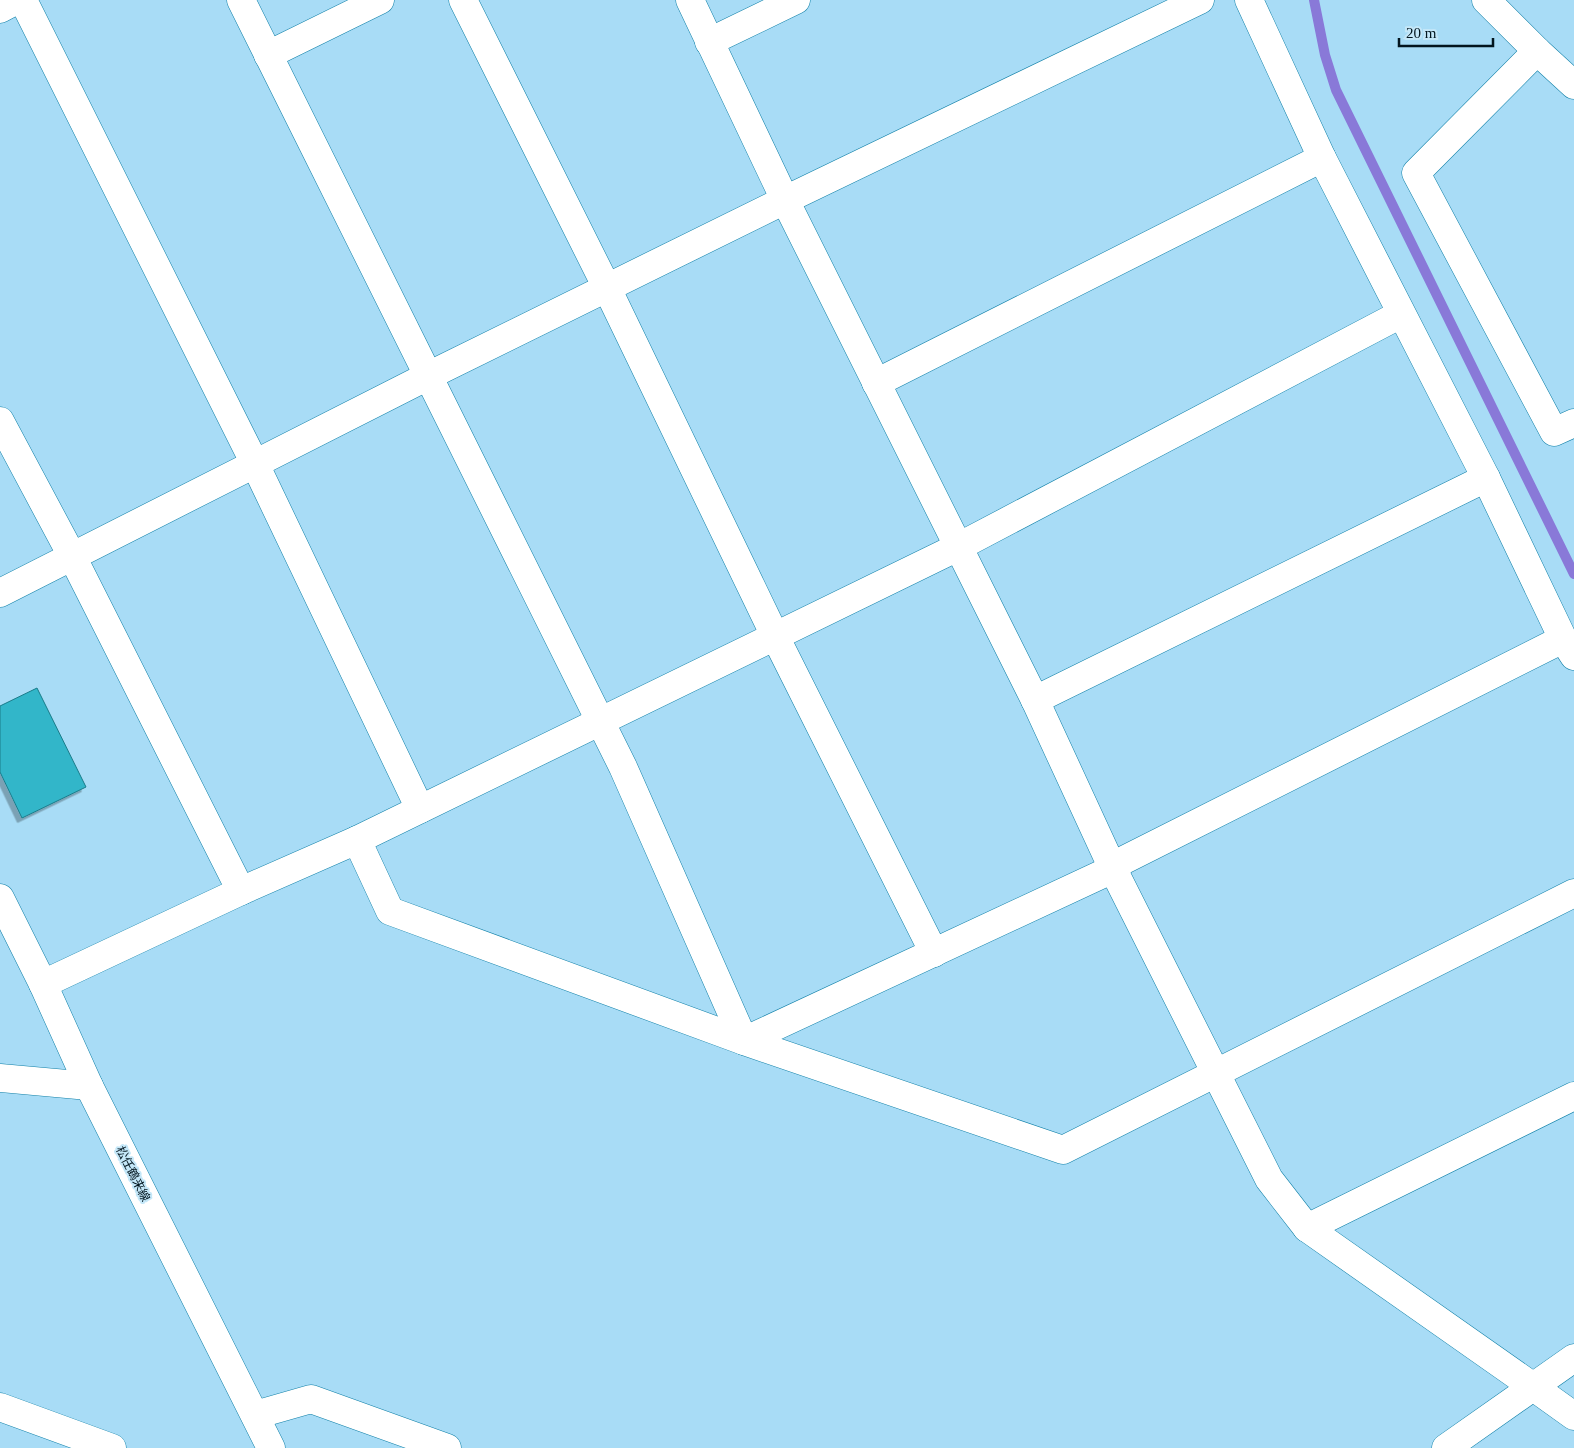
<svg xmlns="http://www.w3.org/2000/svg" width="1574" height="1448" viewBox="0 0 1574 1448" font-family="'Times New Roman','Noto Sans JP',serif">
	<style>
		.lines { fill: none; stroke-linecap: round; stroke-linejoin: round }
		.stream { stroke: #8979d8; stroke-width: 10 }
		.building { fill: #31b6c9; stroke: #1b7c8a; filter: url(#shadow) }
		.minor-casing { stroke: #1080a8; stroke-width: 29 }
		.tertiary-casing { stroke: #1080a8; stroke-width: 29 }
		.secondary-casing { stroke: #1080a8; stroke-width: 29 }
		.minor { stroke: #fff; stroke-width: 28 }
		.tertiary { stroke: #fff; stroke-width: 28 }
		.secondary { stroke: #fff; stroke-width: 28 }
		.labels { text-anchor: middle; stroke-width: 4; stroke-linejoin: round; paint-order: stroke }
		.street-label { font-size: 12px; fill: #02151e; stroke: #c4e7f8 }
	</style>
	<defs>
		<filter id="shadow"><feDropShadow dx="-4.5" dy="4.5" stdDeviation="0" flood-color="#0004"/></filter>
	</defs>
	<rect width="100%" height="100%" fill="#a8dcf6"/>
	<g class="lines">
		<path class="stream" d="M1314,0L1325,55L1336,90L1574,574"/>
	</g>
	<path class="building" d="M37,688L86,787L22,818L0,772V706Z"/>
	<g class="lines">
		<g class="minor-casing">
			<g id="minor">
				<path d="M23,0L255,464L420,809"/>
				<path d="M241,0L623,767L744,1041L1113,869L1124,860L1563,639"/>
				<path d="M463,0L607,288L775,636L934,953"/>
				<path d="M690,0L785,200L1035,700L1113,869L1269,1179L1307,1228L1532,1386"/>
				<path d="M1249,0L1322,158L1486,478L1563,639L1574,656"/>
				<path d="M1486,0L1537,51L1574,85"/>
				<path d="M0,9L17,0"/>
				<path d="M709,42L796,0"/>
				<path d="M1537,51L1416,173L1554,432L1574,423"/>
				<path d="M268,55L380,0"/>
				<path d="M876,383L1322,158"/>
				<path d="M0,421L72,556L241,891"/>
				<path d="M0,593L428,376L785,200L1200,0"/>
				<path d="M1035,700L1486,478"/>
				<path d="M357,840L958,547L1401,314"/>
				<path d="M43,984L241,891L357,840L390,911L744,1041L1063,1150L1574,893"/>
				<path d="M0,1078L89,1086"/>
				<path d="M1307,1228L1574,1096"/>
				<path d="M0,1407L112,1448"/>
				<path d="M255,1415L311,1399L447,1448"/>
				<path d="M1446,1448L1574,1358"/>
			</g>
		</g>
		<g class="tertiary-casing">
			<path id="tertiary" d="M1532,1386L1574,1416"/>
		</g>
		<g class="secondary-casing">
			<path id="secondary" d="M0,898L43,984L89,1086L271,1448"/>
		</g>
		<use href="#minor" class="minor"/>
		<use href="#tertiary" class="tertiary"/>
		<use href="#secondary" class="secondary"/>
	</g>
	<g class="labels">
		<g class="street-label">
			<text transform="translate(133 1174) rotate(63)" y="4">松任鶴来線</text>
		</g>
	</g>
	<path d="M1399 38v8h94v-8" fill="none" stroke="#02151e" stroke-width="2.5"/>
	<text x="1406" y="38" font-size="15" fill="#02151e" stroke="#c4e7f8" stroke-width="4" paint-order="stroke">20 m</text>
</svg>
